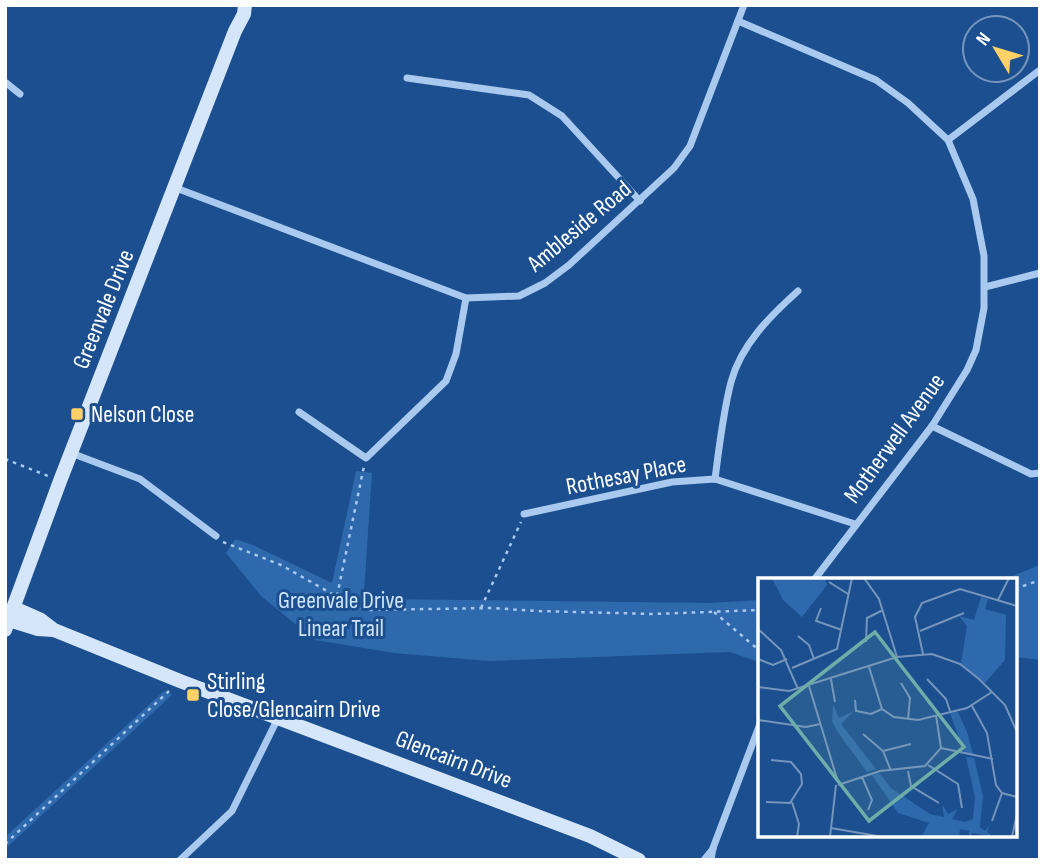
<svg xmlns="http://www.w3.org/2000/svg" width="1045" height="865" viewBox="0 0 1045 865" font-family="'Sofia Sans Condensed',sans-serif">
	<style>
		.green { fill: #2e69ad }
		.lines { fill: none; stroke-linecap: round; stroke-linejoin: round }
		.path { stroke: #a9c9ee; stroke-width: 2.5; stroke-dasharray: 3.5 5; stroke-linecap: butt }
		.street { stroke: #a9c9ee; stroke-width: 7 }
		.secondary { stroke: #d6e6fa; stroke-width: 14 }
		.poi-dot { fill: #ffd166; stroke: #1b4f8f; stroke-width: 2.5 }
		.labels { text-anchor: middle; stroke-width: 6; stroke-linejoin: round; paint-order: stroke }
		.street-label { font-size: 24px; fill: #fff; stroke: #1b4f8f }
		.poi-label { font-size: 24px; fill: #fff; stroke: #1b4f8f; text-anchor: start }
		.park-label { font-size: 24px; fill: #cfe3fa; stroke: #1b4f8f }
		.inset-road { fill: none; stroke: #7695bc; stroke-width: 2 }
		.view { fill: #6fada8; fill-opacity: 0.15; stroke: #6fada8; stroke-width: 3.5 }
		.inset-edge { fill: none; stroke: #fff; stroke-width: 3.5 }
	</style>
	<rect width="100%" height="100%" fill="#1b4f8f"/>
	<g class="green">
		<path d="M356,471L372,473L364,591L375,599L710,603L760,600L759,662L730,652L489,661L394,653L315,640L261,596L226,553L235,539L253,545L332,583Z"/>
		<path d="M1040,565V660L1015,657V580H1002Z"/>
		<path d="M164,691L172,695L5,849V837Z"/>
	</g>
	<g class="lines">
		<g class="path">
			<path d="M5,459L48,476"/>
			<path d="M223,542L281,565L350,604L367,610L493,608L536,611L654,614L760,610"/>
			<path d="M1015,589L1040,580"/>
			<path d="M337,596L364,466"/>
			<path d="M481,608L521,522"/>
			<path d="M714,612L760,651"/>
			<path d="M5,844L169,691"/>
		</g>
		<g class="street">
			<path d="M738,21L876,80L908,103L948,140L973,199L984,256V308L976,350L967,370L932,426L814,580"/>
			<path d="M407,78L529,95L562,116L640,201"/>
			<path d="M5,82L20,94"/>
			<path d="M948,140L1040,70"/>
			<path d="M176,188L466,298L519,296L545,283L569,265L674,168L690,146L744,5"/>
			<path d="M985,287L1040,273"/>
			<path d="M299,412L366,458L446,381L456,354L466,298"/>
			<path d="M932,426L1031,474L1040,473"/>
			<path d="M71,453L140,479L216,536"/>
			<path d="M715,479C719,448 723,413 731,382C741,345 770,316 798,291"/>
			<path d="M524,514L672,482L715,479L855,524"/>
			<path d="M180,860L232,811L278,718"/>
			<path d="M704,860L713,849"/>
			<path d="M711,860L713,848L760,724"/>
		</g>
		<g class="secondary">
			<path d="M14,608L41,620L54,630L180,681L590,836L639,860"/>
			<path d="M9,620L38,629L53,630"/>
			<path d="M5,630L60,481L235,31L244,14L245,5"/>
		</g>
	</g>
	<g class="poi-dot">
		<rect x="70" y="407" width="14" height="14" rx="3.5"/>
		<rect x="186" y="688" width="14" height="14" rx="3.5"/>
	</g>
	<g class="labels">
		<g class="street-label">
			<text transform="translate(579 226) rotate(-40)" y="8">Ambleside Road</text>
			<text transform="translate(103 309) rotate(-68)" y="8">Greenvale Drive</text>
			<text transform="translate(894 438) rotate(-54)" y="8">Motherwell Avenue</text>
			<text transform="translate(626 475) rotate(-11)" y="8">Rothesay Place</text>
			<text transform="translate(454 759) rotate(21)" y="8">Glencairn Drive</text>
		</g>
		<g class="poi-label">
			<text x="91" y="422">Nelson Close</text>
			<text x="207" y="689">Stirling<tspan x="207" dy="28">Close/Glencairn Drive</tspan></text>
		</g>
		<g class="park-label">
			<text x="341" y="608">Greenvale Drive<tspan x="341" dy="28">Linear Trail</tspan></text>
		</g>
	</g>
	<g transform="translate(758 578)">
		<rect width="259" height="259" fill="#1b4f8f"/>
		<path d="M14,0H67L69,7L44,39L25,22ZM223,19L230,21L227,31L248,37L247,82L227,105L203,85L209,48L201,38L216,42ZM75,126L81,140L96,133L83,146L118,191L109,194L79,153L74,143ZM200,134L209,154L215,176L206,174L192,135ZM208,179L216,180L225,218L222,249L227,253L233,245L229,254L236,259L215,255L211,259V253L202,251L201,259H163L171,245L140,235L114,197L121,195L133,210L172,236L186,239L184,226L190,236L200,231L194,241L207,244L215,241L217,219Z" fill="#2e69ad"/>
		<path class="inset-road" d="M106,0L121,21L139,79M71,4L90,16M240,22L251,0M63,30L58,43L84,52M0,51L23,72L40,111M162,53L206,35M40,58L51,67L56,81M108,64L109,40L125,32M165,76L157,39L164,25L202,11L259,28M0,81L15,87L29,81M111,89L124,131L136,139L160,142L209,130L234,114M34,90L79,71L94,0M73,101L77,124M169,101L188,121L192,133M143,105L152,120L150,141M51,108L80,204M0,109L31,113L139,79L174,76L202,86L221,101L247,127L259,154M97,122L98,133L113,136L124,131M214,128L229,155L238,207L244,215L259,219M0,142L48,149L62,146M105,156L125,173L133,193M183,170L235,181M125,173L153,166M170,187L200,206L204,230M150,193L153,208L181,225M104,199L114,222L110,232M80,207L122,193L167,188L183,170L178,137M8,224L32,225L44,206L43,196L33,184L13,182M34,224L41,246L39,259M234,243L244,215M73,250L125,259M72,259L78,207M254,259L259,236"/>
		<path class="view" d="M117,54L206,169L111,243L22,128Z"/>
		<rect width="259" height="259" class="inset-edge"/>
	</g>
	<rect width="1045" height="865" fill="none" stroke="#ffffff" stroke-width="14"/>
	<g transform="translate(996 49) rotate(308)"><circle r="33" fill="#1b4f8f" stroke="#7695bc" stroke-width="2"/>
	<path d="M0-5L12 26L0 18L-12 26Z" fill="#ffd166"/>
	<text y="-10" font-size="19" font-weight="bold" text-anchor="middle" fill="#ffffff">N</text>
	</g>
</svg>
